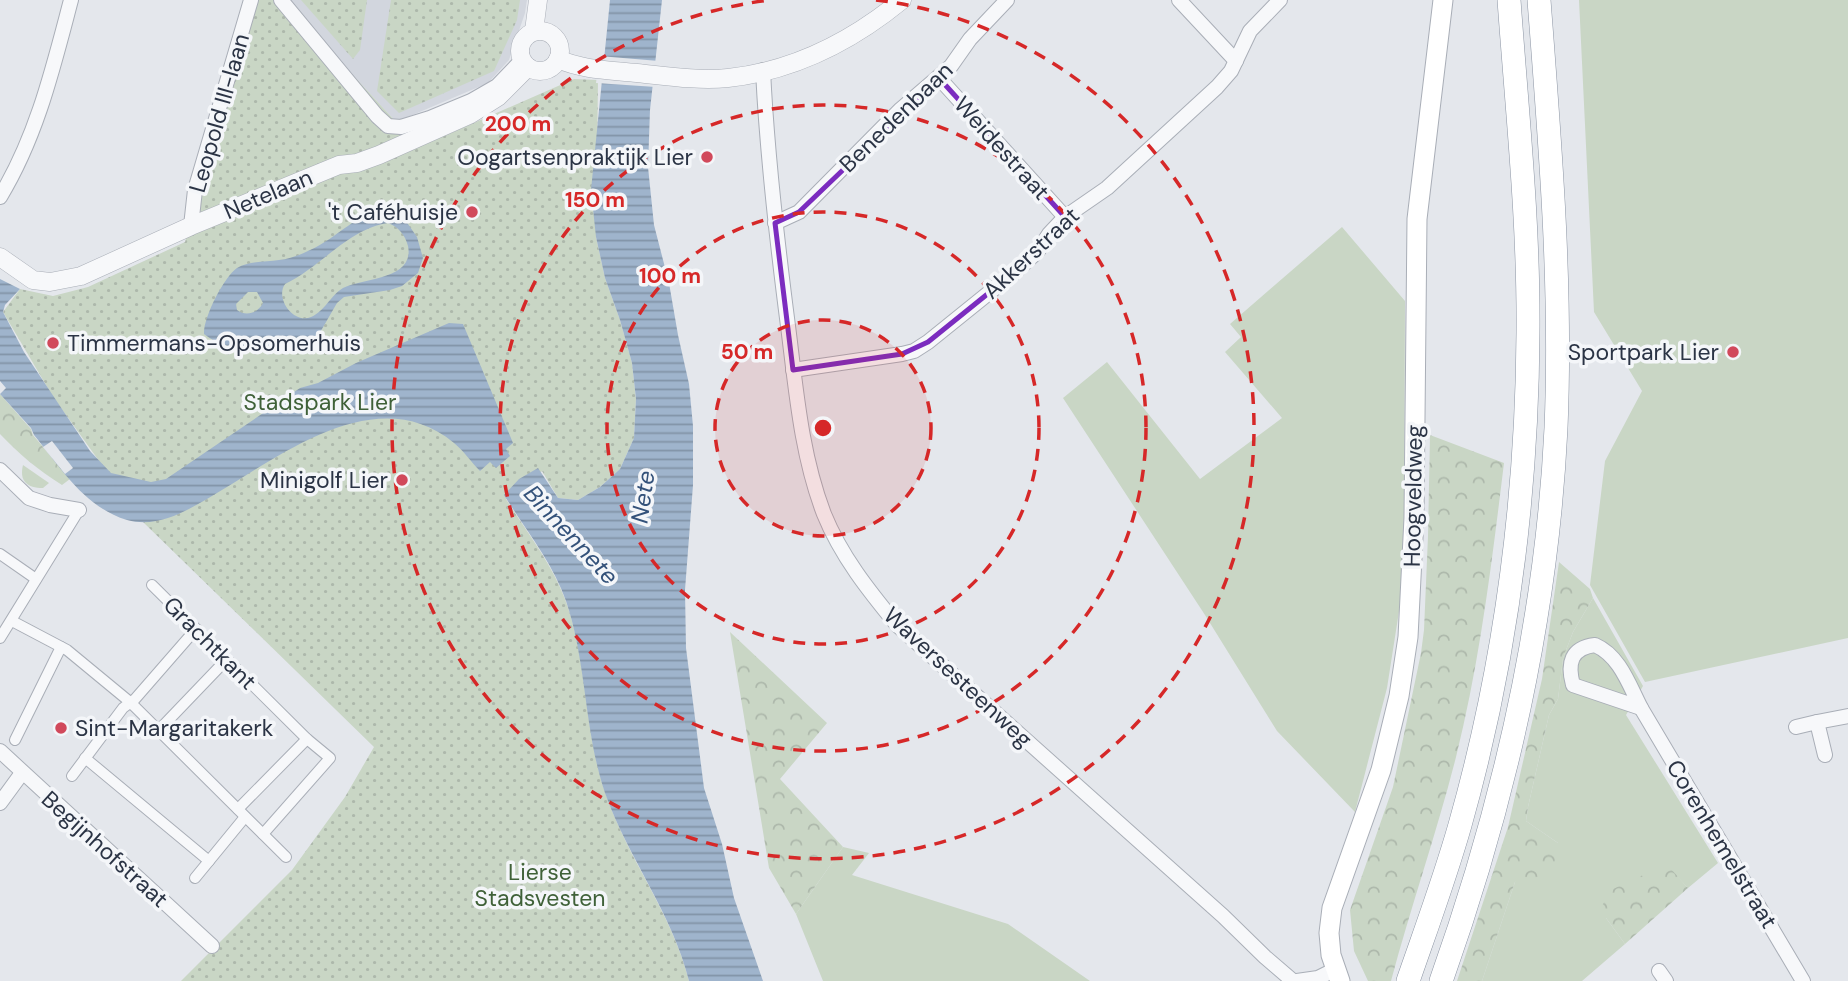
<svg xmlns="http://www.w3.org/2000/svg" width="1848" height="981" viewBox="0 0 1848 981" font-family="'DM Sans',sans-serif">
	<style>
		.built { fill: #d2d6de }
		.grass { fill: #c9d6c5 }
		.forest { fill: url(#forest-crowns) }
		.park { fill: url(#park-dots) }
		.water { fill: url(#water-rules); fill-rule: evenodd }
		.pier { fill: #e4e7ec }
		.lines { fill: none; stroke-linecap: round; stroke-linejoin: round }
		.pedestrian-casing { stroke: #a9aeb7; stroke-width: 12 }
		.minor-casing { stroke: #a9aeb7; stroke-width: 16 }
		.tertiary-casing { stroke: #a9aeb7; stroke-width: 19 }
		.secondary-casing { stroke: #a9aeb7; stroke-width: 21 }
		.trunk-casing { stroke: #8b94a3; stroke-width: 24 }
		.pedestrian { stroke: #f7f8fa; stroke-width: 10 }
		.minor { stroke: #f7f8fa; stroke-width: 14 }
		.tertiary { stroke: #f7f8fa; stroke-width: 18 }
		.secondary { stroke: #fff; stroke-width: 19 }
		.trunk { stroke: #fff; stroke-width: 23 }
		.marked { fill: none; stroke: #7b2cbf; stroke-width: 5; stroke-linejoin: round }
		.ring { fill: none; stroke: #d62828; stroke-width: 3.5; stroke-dasharray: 12 9 }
		.poi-dot { fill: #d1495b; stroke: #f4f6f9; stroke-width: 2.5 }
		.labels { text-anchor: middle; stroke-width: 7; stroke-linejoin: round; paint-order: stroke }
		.street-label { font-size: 23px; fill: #2b3445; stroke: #f4f6f9 }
		.poi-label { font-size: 23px; fill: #2b3445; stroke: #f4f6f9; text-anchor: end }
		.park-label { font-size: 23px; fill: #3f6138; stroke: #f4f6f9 }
		.water-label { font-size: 24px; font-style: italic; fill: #34527a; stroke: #f4f6f9 }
		.centre { fill: #d62828; stroke: #f4f6f9; stroke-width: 3.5 }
		.ring-label { font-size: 21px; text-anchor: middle; font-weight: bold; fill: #d62828; stroke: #f4f6f9; stroke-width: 7; stroke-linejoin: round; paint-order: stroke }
	</style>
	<defs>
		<pattern id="forest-crowns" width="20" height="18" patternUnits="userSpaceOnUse" patternTransform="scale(1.75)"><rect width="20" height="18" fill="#c9d6c5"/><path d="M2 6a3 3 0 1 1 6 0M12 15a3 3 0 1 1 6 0" fill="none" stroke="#adb8ab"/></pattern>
		<pattern id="park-dots" width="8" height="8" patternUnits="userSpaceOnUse" patternTransform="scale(1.75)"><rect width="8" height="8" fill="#c9d6c5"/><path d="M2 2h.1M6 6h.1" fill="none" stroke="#adb8ab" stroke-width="1.8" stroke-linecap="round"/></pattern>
		<pattern id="water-rules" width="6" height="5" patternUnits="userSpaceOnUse" patternTransform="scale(1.75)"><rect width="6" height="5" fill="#9fb4cc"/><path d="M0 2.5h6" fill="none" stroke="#8293a7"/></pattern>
	</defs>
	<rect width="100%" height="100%" fill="#e4e7ec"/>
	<path class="built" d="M284,0H527L525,13L509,60L488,83L396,122Z"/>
	<g class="grass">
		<path d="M1579,0H1848V638L1645,682L1590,585L1605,461L1642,391L1594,312Z"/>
		<path d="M1342,227L1405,301L1404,548L1400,605L1387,688L1355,812L1277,731L1205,615L1063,398L1107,362L1200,479L1282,418L1225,352L1241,337L1230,324Z"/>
		<path d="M23,465L49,483L43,488C27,488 19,481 23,465Z"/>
		<path d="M1593,598L1643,686L1626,715L1718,863L1688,888L1670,869L1606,918L1625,944L1582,981H1482L1515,882L1558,843L1526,821L1528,807L1549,715L1558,699L1563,658L1573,632Z"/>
		<path d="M843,847L869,853L852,875L1008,924L1090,981H823L796,914Z"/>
	</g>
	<g class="forest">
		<path d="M0,394L31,429L33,435L70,479L62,485C38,470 19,454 0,434Z"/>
		<path d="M1430,435L1504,463C1492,561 1480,661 1456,757C1437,832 1411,906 1391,981H1368L1354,951L1350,910L1393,787L1421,653L1424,630L1428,536Z"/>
		<path d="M1559,562L1590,589L1593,598L1573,632L1563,658L1558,699L1549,715L1528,807L1526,821L1558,843L1559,858L1545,877L1515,882L1482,981H1457L1508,827L1542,679Z"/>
		<path d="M730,632L827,723L780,779L843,847L796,914L769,868Z"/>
		<path d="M1656,869H1671L1688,888L1625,944L1606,918L1602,906L1611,890Z"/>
	</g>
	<g class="park">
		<path d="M252,0H284L419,147L574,79L598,80L596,237L605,278L620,320L632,363L636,399L634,438L620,469L600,487L578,500L558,498L542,471L506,499C526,531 552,564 565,599C588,661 584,730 605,792C627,858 672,913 689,981H181L292,870L345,797L374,747L143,522L53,397L3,312L20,289L53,296L88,287L185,242Z"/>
		<path d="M301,0H367L360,50L353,59Z"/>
		<path d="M391,0H520L517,20L494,71L399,113L377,91Z"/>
	</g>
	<g class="water">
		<path d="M610,0H662L650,110L648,167L654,225L669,283L678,335L689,384L693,426V485L685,590L686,648L704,788L722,844L734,898L763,981H689C672,913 628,858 605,793C584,731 587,663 566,601C553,563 525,529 504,495L519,479L538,468L558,498L578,500L600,487L620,469L634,438L636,399L632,363L620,320L605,278L596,237L591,190Z"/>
		<path d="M388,207L401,214L417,237L423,258L418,273L402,286L390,290L344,297L337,303L311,348L300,352L294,343C264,349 230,355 204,334C203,318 224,277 237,268C249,261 266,262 279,260C290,259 300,255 310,250C336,239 362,209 388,207ZM388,223C399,227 405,235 408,246C415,280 362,278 343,288C331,295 324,312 311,317C293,324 275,298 285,284C321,267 348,229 388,223ZM248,292H257L263,303C258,313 246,317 237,310L236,304Z"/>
		<path d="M0,279L20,289L5,305L3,312L24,352L90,451L111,473L151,482L166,479L300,388L318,383L356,363L449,323L463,324L513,443L506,449L510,456L496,468L490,462L480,471C471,462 464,451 454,443C375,378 277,459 207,499C183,513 156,528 127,520C84,507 61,468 34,435L31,428L0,394L6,388L0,381Z"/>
	</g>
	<g class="pier">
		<path d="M599,56L659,61L656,87L596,83Z"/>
		<path d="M52,441L73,468L65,474L43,447Z"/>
	</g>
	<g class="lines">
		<g class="pedestrian-casing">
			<g id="pedestrian">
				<path d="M0,554L36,579"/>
				<path d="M152,585L307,739L330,758L263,834"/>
				<path d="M12,621L67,650L130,702L286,857"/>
				<path d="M0,638L79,510"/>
				<path d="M158,731L227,659"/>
				<path d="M15,740L61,647"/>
				<path d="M85,758L209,861"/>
				<path d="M72,776L123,708L135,699L196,629"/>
				<path d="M238,809L307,739"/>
				<path d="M195,878L245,817"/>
			</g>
		</g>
		<g class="minor-casing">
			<g id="minor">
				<path d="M281,0L377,116L388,126L401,127L430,118L471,101L497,86L522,60"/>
				<path d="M1179,0L1236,61"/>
				<path d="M763,70C767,156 777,241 788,326C796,389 801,454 824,514C841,556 869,591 897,625L1223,916L1265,957L1293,981"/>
				<path d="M939,78L1065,217"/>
				<path d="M0,197C37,136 53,68 71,0"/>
				<path d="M775,223L799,212L901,109L951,66L970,39L1007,0"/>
				<path d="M191,226L195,190L251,0"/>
				<path d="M793,370L902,354L914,351L928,342L1016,271L1038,251L1049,234L1065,217L1107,188L1217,87L1231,71L1250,31L1280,0"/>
				<path d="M0,470L29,498L50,505L79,510"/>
				<path d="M1595,645C1620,656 1629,685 1641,708L1573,685C1567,663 1571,648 1595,645Z"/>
				<path d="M1641,708L1803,981"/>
				<path d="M1796,727L1817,722"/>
				<path d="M0,751L212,946"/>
				<path d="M1825,755L1817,722L1848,716"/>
				<path d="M0,803L22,773"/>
				<path d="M1659,971L1666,981"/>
				<path d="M1297,981L1318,978L1336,969"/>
			</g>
		</g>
		<g class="tertiary-casing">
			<g id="tertiary">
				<circle cx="540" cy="51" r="20"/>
				<path d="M534,31L538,0"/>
				<path d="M558,59C583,70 609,70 637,73C666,76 698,81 728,78C793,71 852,41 902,0"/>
				<path d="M0,257L33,280L50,282L81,276L191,226L339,165L357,163L379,155L471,114L498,97L528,67"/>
			</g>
		</g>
		<g class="secondary-casing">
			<path id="secondary" d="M1340,981L1331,955L1329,933L1332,908L1381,770L1399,696L1408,637L1414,518L1417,219L1443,0"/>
		</g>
		<g class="trunk-casing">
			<g id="trunk">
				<path d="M1408,981C1426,929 1445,878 1460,825C1505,666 1527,498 1528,333C1529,222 1517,111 1509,0"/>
				<path d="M1441,981C1504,804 1547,617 1556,428C1562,285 1550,143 1539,0"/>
			</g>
		</g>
		<use href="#pedestrian" class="pedestrian"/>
		<use href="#minor" class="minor"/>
		<use href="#tertiary" class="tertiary"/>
		<use href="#secondary" class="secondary"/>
		<use href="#trunk" class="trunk"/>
	</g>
	<path class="marked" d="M939,78L1065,217L1016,271L928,342L902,354L793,370L775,223L799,212Z"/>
	<circle cx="823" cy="428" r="108" fill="#d62828" fill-opacity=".12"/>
	<g class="ring">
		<circle cx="823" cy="428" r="108"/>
		<circle cx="823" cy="428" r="216"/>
		<circle cx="823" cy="428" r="323"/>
		<path d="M876 0A431 431 0 1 1 770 0"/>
	</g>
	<g class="poi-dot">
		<circle cx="707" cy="157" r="7"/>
		<circle cx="472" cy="212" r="7"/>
		<circle cx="53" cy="343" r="7"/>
		<circle cx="1733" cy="352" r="7"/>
		<circle cx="402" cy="480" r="7"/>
		<circle cx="61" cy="728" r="7"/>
	</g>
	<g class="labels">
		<g class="street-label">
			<text transform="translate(219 113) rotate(-74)" y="8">Leopold III-laan</text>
			<text transform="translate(896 117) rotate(-44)" y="8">Benedenbaan</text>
			<text transform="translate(1002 148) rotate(48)" y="8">Weidestraat</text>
			<text transform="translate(268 194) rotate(-23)" y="8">Netelaan</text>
			<text transform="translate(1031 253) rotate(-43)" y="8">Akkerstraat</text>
			<text transform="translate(1413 496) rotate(-89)" y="8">Hoogveldweg</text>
			<text transform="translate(210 643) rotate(45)" y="8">Grachtkant</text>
			<text transform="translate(958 677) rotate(43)" y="8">Waversesteenweg</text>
			<text transform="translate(1722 844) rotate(59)" y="8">Corenhemelstraat</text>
			<text transform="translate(105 849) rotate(42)" y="8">Begijnhofstraat</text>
		</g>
		<g class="poi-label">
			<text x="693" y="165">Oogartsenpraktijk Lier</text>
			<text x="458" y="220">'t Caféhuisje</text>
			<text x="67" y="351" text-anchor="start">Timmermans-Opsomerhuis</text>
			<text x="1719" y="360">Sportpark Lier</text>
			<text x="388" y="488">Minigolf Lier</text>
			<text x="75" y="736" text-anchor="start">Sint-Margaritakerk</text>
		</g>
		<g class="park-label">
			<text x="320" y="410">Stadspark Lier</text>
			<text x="540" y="880">Lierse<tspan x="540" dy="26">Stadsvesten</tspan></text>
		</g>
		<g class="water-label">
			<text transform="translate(643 497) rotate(-82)" y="8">Nete</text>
			<text transform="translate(571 535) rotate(47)" y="8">Binnennete</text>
		</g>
	</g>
	<circle cx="823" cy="428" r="10" class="centre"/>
	<g class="ring-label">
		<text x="518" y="131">200 m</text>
		<text x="595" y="207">150 m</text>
		<text x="670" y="283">100 m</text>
		<text x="747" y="359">50 m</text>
	</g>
</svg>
